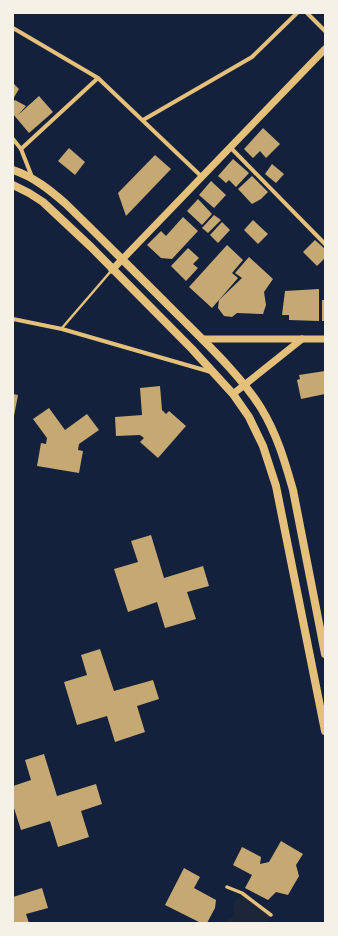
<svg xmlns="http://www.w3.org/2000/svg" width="338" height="936" viewBox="0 0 338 936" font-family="'Libre Baskerville',serif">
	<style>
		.green { fill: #1d2539 }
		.building { fill: #c6a872 }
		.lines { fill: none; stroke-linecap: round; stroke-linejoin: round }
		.service { stroke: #e5c07b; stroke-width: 2.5 }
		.pedestrian { stroke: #e5c07b; stroke-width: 3.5 }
		.minor { stroke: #e5c07b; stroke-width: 4 }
		.tertiary { stroke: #e5c07b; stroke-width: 7 }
		.secondary { stroke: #e5c07b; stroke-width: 8 }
	</style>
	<rect width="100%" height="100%" fill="#14213d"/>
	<path class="green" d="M242,893L271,915L268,923H222L233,916L234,903Z"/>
	<g class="building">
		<path d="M13,83L19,89L13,99Z"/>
		<path d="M39,96L53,112L29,133L13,114V102L15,100L26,106L18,115Z"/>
		<path d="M263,128L280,144L266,158L260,151L253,158L244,149Z"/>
		<path d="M69,148L85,162L75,175L58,161Z"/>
		<path d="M155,155L171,169L126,216L118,193Z"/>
		<path d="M233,159L249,173L236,187L229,180L226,183L218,176Z"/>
		<path d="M272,164L284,174L276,183L265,174Z"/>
		<path d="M252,176L268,192L261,199L252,204L238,189Z"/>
		<path d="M211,181L226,195L214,208L199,195Z"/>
		<path d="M198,199L212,214L202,225L187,211Z"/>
		<path d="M214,215L221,220L208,233L202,228Z"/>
		<path d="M183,217L198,231L172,259L161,258L147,245L161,231L166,236Z"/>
		<path d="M253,220L268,234L258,244L244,230Z"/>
		<path d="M222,222L230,230L218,243L210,235Z"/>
		<path d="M315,240L325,249V258L317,266L303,252Z"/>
		<path d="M227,245L243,260L232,273L238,278L212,308L189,287Z"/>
		<path d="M188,248L199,258L193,264L198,268L186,281L171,266Z"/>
		<path d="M249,257L273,279L264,292L266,305L263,314L237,313L232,317L224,316L218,308L219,300L242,278L235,273Z"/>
		<path d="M319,289V321L289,320V315H282L285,291Z"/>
		<rect x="322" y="300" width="3" height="21"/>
		<path d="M325,371V394L301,399L297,380L300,379L299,375Z"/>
		<path d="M160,386L162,410L166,414L169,411L186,426L158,458L140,442L144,438L140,435L116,436L115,417L142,415L140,388Z"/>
		<path d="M13,394L18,395L14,416H13Z"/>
		<path d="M49,408L65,430L87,414L99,430L79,444L78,450L83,451L79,473L37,466L41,443L46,444L47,438L33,419Z"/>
		<path d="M151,535L164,578L203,566L209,586L187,592L196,619L165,628L157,602L128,612L114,569L138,562L131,541Z"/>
		<path d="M100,649L114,691L153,680L159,699L137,706L145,732L115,742L107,716L77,725L64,682L87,675L81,655Z"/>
		<path d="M44,754L57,796L96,784L102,804L81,811L89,837L58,847L50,821L21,830L13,805V786L31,780L25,760Z"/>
		<path d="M281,841L303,854L296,865L299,876L288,895L276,892L268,900L245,888L252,875L233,865L242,847L261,857L260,864L269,862Z"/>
		<path d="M184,868L200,877L194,888L216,900L215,908L207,923H201L165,905Z"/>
		<path d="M42,888L48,908L26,914L29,923H13V897Z"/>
	</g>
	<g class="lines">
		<path class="service" d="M62,328L111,271"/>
		<path class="pedestrian" d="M227,887L242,893L271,915"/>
		<g class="minor">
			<path d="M307,13L325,31"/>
			<path d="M13,28L98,78L202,177"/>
			<path d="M143,120L252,57L297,13"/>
			<path d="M13,139L21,149L32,177"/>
			<path d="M230,147L325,244"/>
			<path d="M21,149L98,78"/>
			<path d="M13,319L62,329L211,372"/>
		</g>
		<g class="tertiary">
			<path d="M112,270L325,49"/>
			<path d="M202,339H325"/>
			<path d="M233,394L302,339"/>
		</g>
		<g class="secondary">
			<path d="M13,170C34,177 50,190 66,204C104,241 141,278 179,316C206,343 241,376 261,408C277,434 285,462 293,490L325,654"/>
			<path d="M13,185L29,193L43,202L91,247L192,349L233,394L249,417L263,446L276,486L325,731"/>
		</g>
	</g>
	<rect width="338" height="936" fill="none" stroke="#f6f1e7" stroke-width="28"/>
</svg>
